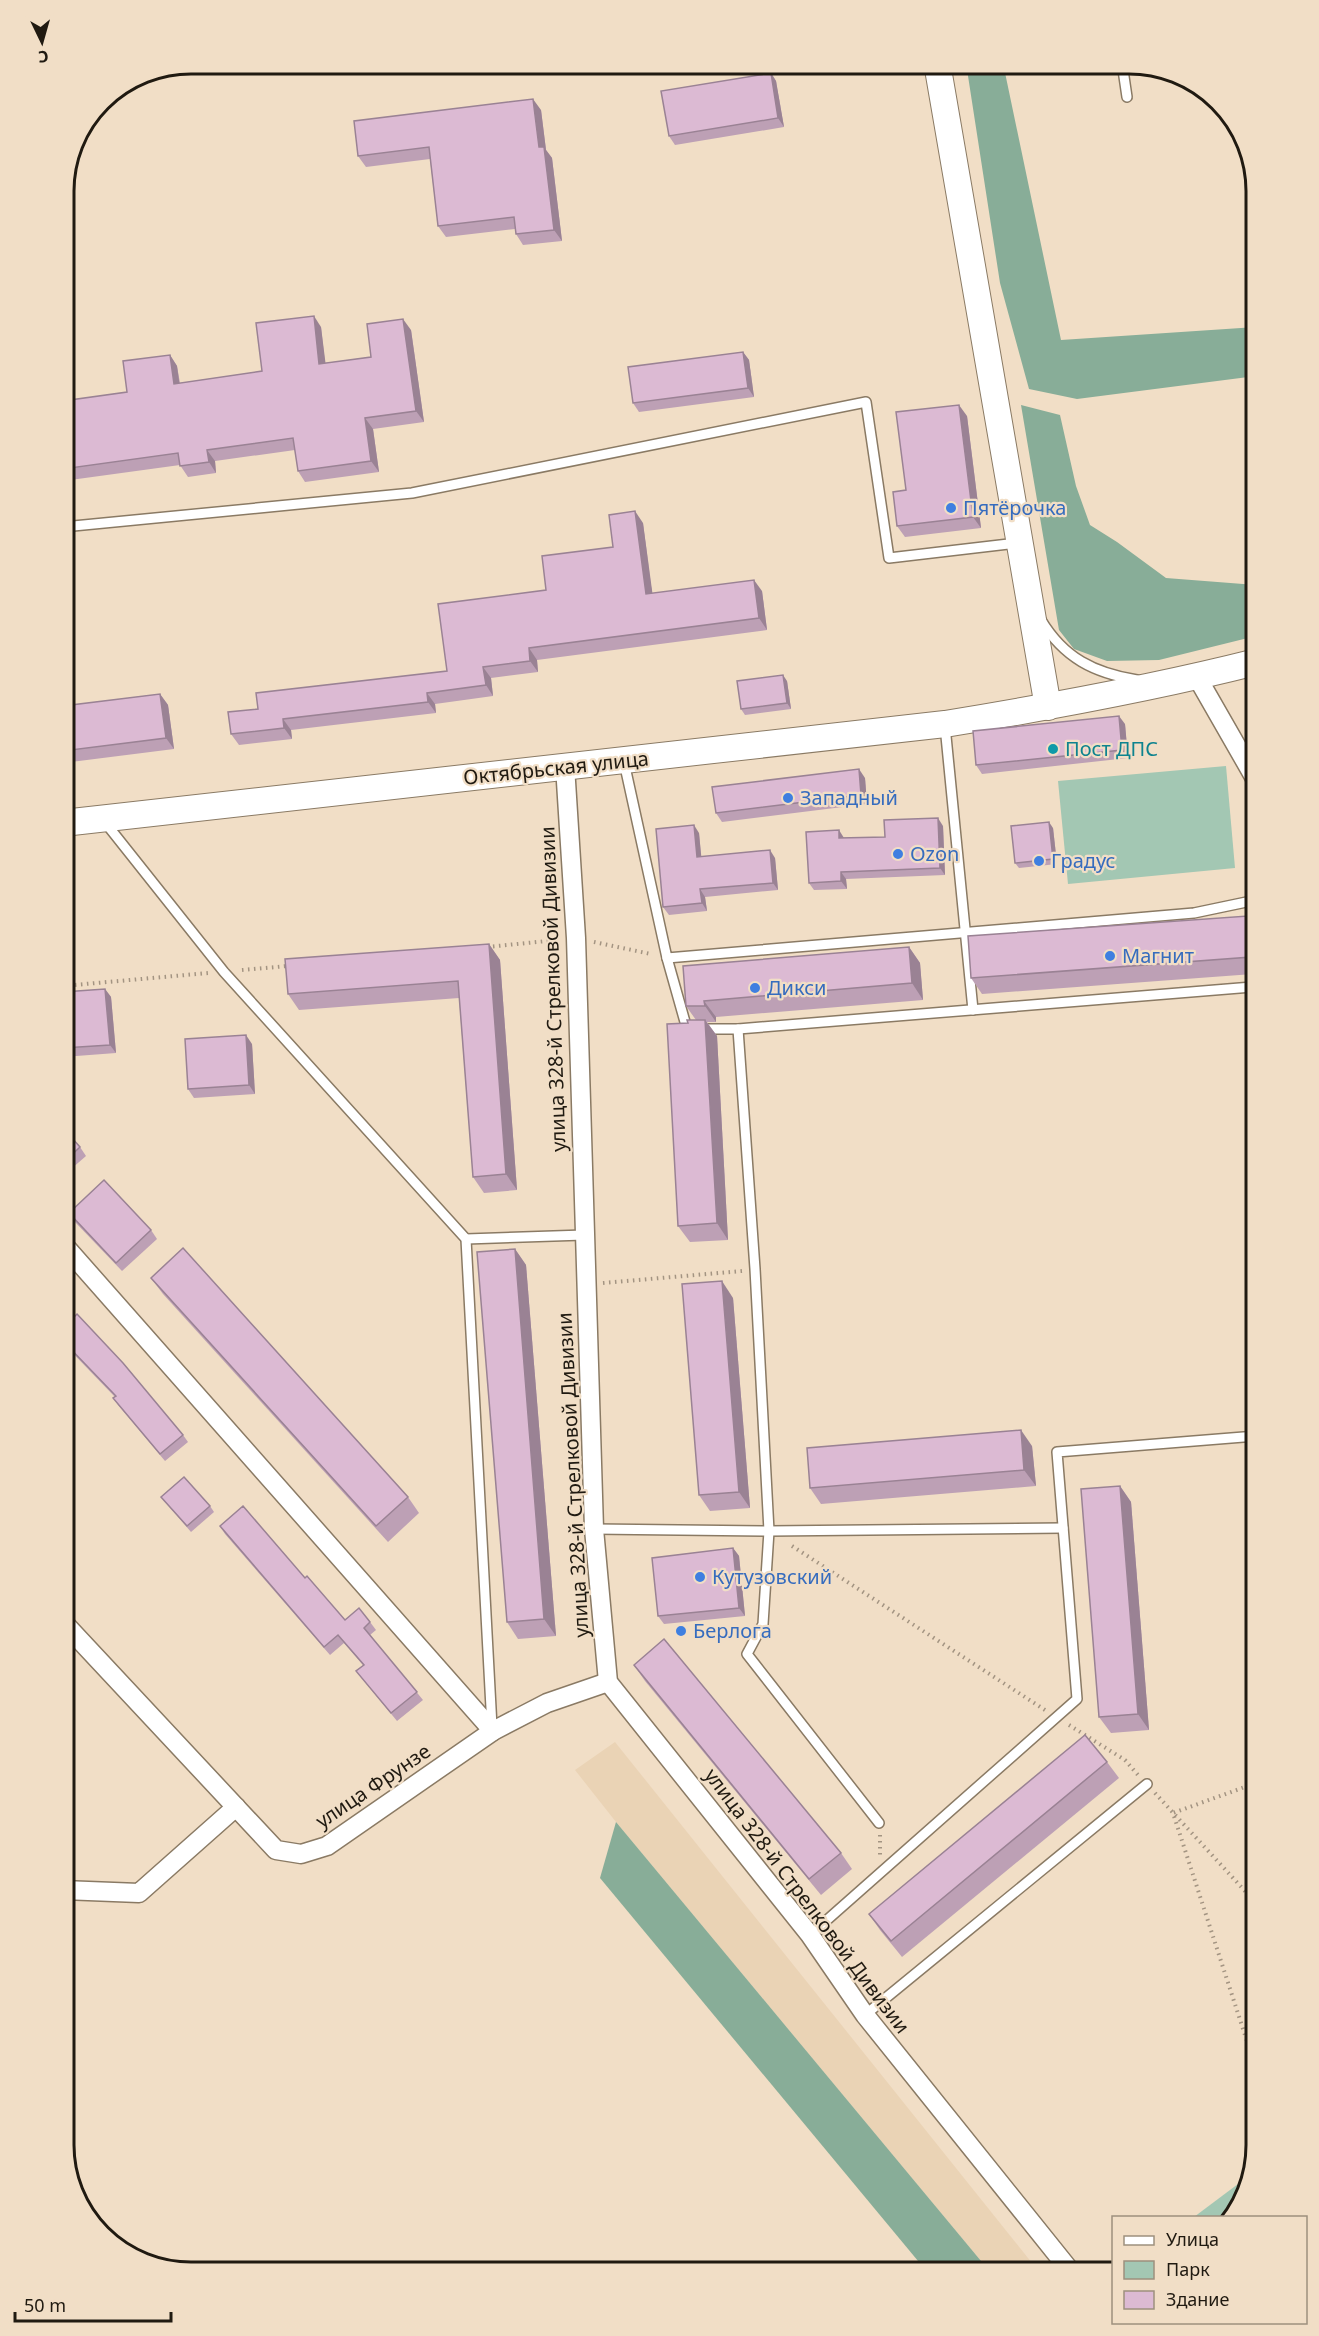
<svg xmlns="http://www.w3.org/2000/svg" width="1319" height="2336" viewBox="0 0 1319 2336" font-family="'Noto Sans',sans-serif">
	<style>
		.built { fill: #ead3b5 }
		.green { fill: #a3c7b3 }
		.forest { fill: #88ad98 }
		.lines { fill: none; stroke-linecap: round; stroke-linejoin: round }
		.service-casing { stroke: #8a7a64; stroke-width: 12 }
		.minor-casing { stroke: #8a7a64; stroke-width: 21 }
		.secondary-casing { stroke: #8a7a64; stroke-width: 28 }
		.path { stroke: #a39482; stroke-width: 4; stroke-dasharray: 1.5 4.5; stroke-linecap: butt }
		.service { stroke: #fff; stroke-width: 9 }
		.minor { stroke: #fff; stroke-width: 18 }
		.secondary { stroke: #fff; stroke-width: 26 }
		.wall { fill: #bda0b5 }
		.shaded-wall { fill: #9a8294 }
		.building { fill: #dcbad3; stroke: #9a8294; stroke-width: 1.5 }
		.shop-dot { fill: #3f7fe0; stroke: #f1dec6; stroke-width: 2 }
		.culture-dot { fill: #0f9aa8; stroke: #f1dec6; stroke-width: 2 }
		.labels { text-anchor: middle; stroke-width: 4.5; stroke-linejoin: round; paint-order: stroke }
		.shop-label { font-size: 20px; fill: #366cbe; stroke: #f1dec6; text-anchor: start }
		.culture-label { font-size: 20px; fill: #0d838f; stroke: #f1dec6; text-anchor: start }
		.street-label { font-size: 20px; fill: #201a11; stroke: #f1dec6 }
		.rim { fill: none; stroke: #201a11; stroke-width: 3 }
	</style>
	<rect width="100%" height="100%" fill="#f1dec6"/>
	<path class="built" d="M615,1742L1040,2273H991L616,1822L575,1770Z"/>
	<g class="green">
		<path d="M1226,766L1235,868L1068,884L1058,781Z"/>
		<path d="M1246,2178L1233,2217H1194Z"/>
	</g>
	<g class="forest">
		<path d="M966,63H1003L1061,340L1256,327V376L1077,399L1029,389L1000,283Z"/>
		<path d="M1021,405L1060,415L1076,486L1090,525L1117,542L1166,578L1256,585V636L1159,660L1107,661L1074,649L1059,630Z"/>
		<path d="M616,1822L991,2273H928L600,1878Z"/>
	</g>
	<g class="lines">
		<g class="service-casing">
			<g id="service">
				<path d="M1122,63L1127,97"/>
				<path d="M63,527L412,493L866,402L889,558L1017,543"/>
				<path d="M1041,620C1064,658 1094,673 1137,680"/>
				<path d="M945,726L973,1010"/>
				<path d="M624,762L667,958L1194,913L1256,900"/>
				<path d="M104,821L224,972L466,1239L492,1727"/>
				<path d="M667,958L687,1029H738L1252,987L1256,1030"/>
				<path d="M738,1029L755,1269L769,1531L763,1624L747,1654L879,1823"/>
				<path d="M466,1239L584,1235"/>
				<path d="M594,1529L769,1531L1063,1528"/>
				<path d="M810,1935L1077,1699L1057,1452L1256,1436"/>
				<path d="M865,2015L1147,1784"/>
			</g>
		</g>
		<g class="minor-casing">
			<g id="minor">
				<path d="M1197,677L1256,780"/>
				<path d="M565,766L576,938L594,1529L608,1682L810,1935L865,2015L1072,2273"/>
				<path d="M63,1244L493,1731"/>
				<path d="M63,1622L276,1850L301,1854L327,1846L493,1731L547,1703L608,1682"/>
				<path d="M63,1890L139,1893L236,1807"/>
			</g>
		</g>
		<g class="secondary-casing">
			<g id="secondary">
				<path d="M937,63L1048,707"/>
				<path d="M63,823L945,724C1049,707 1153,688 1256,662"/>
			</g>
		</g>
		<g class="path">
			<path d="M594,942L651,954"/>
			<path d="M487,947L557,940"/>
			<path d="M242,970L288,966"/>
			<path d="M63,986L208,973"/>
			<path d="M603,1283L742,1271"/>
			<path d="M792,1546L1045,1710"/>
			<path d="M1069,1725L1125,1760L1138,1775"/>
			<path d="M1155,1793L1256,1903"/>
			<path d="M880,1835V1855"/>
			<path d="M1256,2069L1173,1813L1256,1783"/>
		</g>
		<use href="#service" class="service"/>
		<use href="#minor" class="minor"/>
		<use href="#secondary" class="secondary"/>
	</g>
	<g class="wall">
		<path d="M771,73L776,81L784,127L675,145L669,136Z"/>
		<path d="M541,110L546,150L552,158L562,241L523,245L516,234L515,229L446,237L438,226L430,159L366,167L358,156Z"/>
		<path d="M321,327L325,363L371,357L411,330L424,422L373,429L379,472L305,482L298,471L295,450L215,461L216,473L188,477L180,465L63,481V401L127,392L170,355L177,366L180,383L262,371Z"/>
		<path d="M743,352L749,360L754,397L639,412L633,403Z"/>
		<path d="M967,416L981,528L905,537L897,526Z"/>
		<path d="M643,523L652,593L762,591L767,630L537,660L538,672L491,678L493,696L435,704L436,713L291,730L292,739L239,745L231,734L258,709L447,671L546,590L613,547Z"/>
		<path d="M787,681L791,709L745,715L741,709Z"/>
		<path d="M160,694L168,705L174,749L63,763V706Z"/>
		<path d="M1125,724L1128,758L982,774L976,765Z"/>
		<path d="M865,778L867,804L722,822L716,813Z"/>
		<path d="M943,826L945,875L846,879L847,889L814,890L809,883L844,838L885,837Z"/>
		<path d="M1053,828L1057,864L1019,868L1015,863Z"/>
		<path d="M699,833L701,856L775,858L778,890L705,897L707,911L669,915L663,907Z"/>
		<path d="M1256,928L1253,974L982,994L971,978Z"/>
		<path d="M489,944L500,960L517,1190L484,1193L473,1177L459,998L299,1010L288,994Z"/>
		<path d="M909,947L920,963L923,1000L716,1017V1022H707L717,1036L728,1240L690,1242L678,1226L688,1023L696,1020L686,1006Z"/>
		<path d="M105,989L111,997L116,1053L63,1057V992Z"/>
		<path d="M252,1044L255,1094L194,1098L188,1089Z"/>
		<path d="M63,1128L80,1147L86,1156L63,1176Z"/>
		<path d="M69,1213L151,1230L157,1239L122,1271L75,1222Z"/>
		<path d="M515,1249L526,1265L556,1636L518,1639L507,1622Z"/>
		<path d="M151,1278L408,1497L419,1513L388,1542L163,1294Z"/>
		<path d="M733,1298L750,1508L710,1511L699,1495Z"/>
		<path d="M63,1328L183,1435L188,1442L165,1461L118,1405L113,1398L115,1397L63,1343Z"/>
		<path d="M1032,1446L1036,1486L821,1504L810,1488Z"/>
		<path d="M1120,1486L1131,1502L1149,1730L1111,1733L1099,1717Z"/>
		<path d="M161,1497L210,1506L214,1512L191,1532Z"/>
		<path d="M220,1526L305,1578L345,1620L370,1622L376,1630L370,1635L423,1700L397,1721L356,1671L363,1665L344,1643L330,1655L225,1534Z"/>
		<path d="M733,1548L739,1556L745,1616L664,1624L658,1616Z"/>
		<path d="M634,1665L841,1853L852,1869L821,1895L645,1681Z"/>
		<path d="M1107,1762L1119,1778L902,1957L880,1930L869,1914Z"/>
	</g>
	<g class="shaded-wall">
		<path d="M771,73L776,81L784,127L778,118Z"/>
		<path d="M533,99L541,110L546,150L552,158L562,241L554,230L539,147Z"/>
		<path d="M314,316L321,327L327,375L319,364Z"/>
		<path d="M403,319L411,330L424,422L416,411Z"/>
		<path d="M743,352L749,360L754,397L748,388Z"/>
		<path d="M170,355L177,366L181,395L174,384Z"/>
		<path d="M959,405L967,416L981,528L973,517Z"/>
		<path d="M365,418L373,429L379,472L371,461Z"/>
		<path d="M207,450L215,461L216,473L209,462Z"/>
		<path d="M635,511L643,523L654,605L646,594Z"/>
		<path d="M754,580L762,591L767,630L759,618Z"/>
		<path d="M529,648L537,660L538,672L530,661Z"/>
		<path d="M483,667L491,678L493,696L486,685Z"/>
		<path d="M783,675L787,681L791,709L787,703Z"/>
		<path d="M427,693L435,704L436,713L428,702Z"/>
		<path d="M160,694L168,705L174,749L166,738Z"/>
		<path d="M1119,716L1125,724L1128,758L1122,750Z"/>
		<path d="M283,719L291,730L292,739L284,728Z"/>
		<path d="M859,769L865,778L867,804L861,795Z"/>
		<path d="M938,818L943,826L945,875L940,868Z"/>
		<path d="M1049,822L1053,828L1057,864L1053,859Z"/>
		<path d="M694,825L699,833L702,864L697,857Z"/>
		<path d="M839,830L844,838L845,846L839,838Z"/>
		<path d="M770,850L775,858L778,890L773,883Z"/>
		<path d="M841,872L846,879L847,889L841,881Z"/>
		<path d="M700,889L705,897L707,911L702,903Z"/>
		<path d="M1248,916L1256,928V964L1251,957Z"/>
		<path d="M489,944L500,960L517,1190L506,1174Z"/>
		<path d="M909,947L920,963L923,1000L912,983Z"/>
		<path d="M105,989L111,997L116,1053L110,1045Z"/>
		<path d="M704,1001L716,1017V1022L705,1006Z"/>
		<path d="M705,1020L717,1036L728,1240L717,1223Z"/>
		<path d="M246,1035L252,1044L255,1094L249,1085Z"/>
		<path d="M515,1249L526,1265L556,1636L544,1619Z"/>
		<path d="M722,1281L733,1298L750,1508L739,1492Z"/>
		<path d="M1021,1430L1032,1446L1036,1486L1024,1470Z"/>
		<path d="M1120,1486L1131,1502L1149,1730L1138,1714Z"/>
		<path d="M733,1548L739,1556L745,1616L739,1608Z"/>
	</g>
	<g class="building">
		<path d="M771,73L778,118L669,136L661,91Z"/>
		<path d="M533,99L539,147H544L554,230L516,234L514,217L438,226L429,147L358,156L354,121Z"/>
		<path d="M314,316L319,364L371,357L367,324L403,319L416,411L365,418L371,461L298,471L293,438L207,450L209,462L180,466L178,453L63,469V401L127,392L123,361L170,355L174,384L262,371L256,323Z"/>
		<path d="M743,352L748,388L633,403L628,367Z"/>
		<path d="M959,405L973,517L897,526L893,492L906,490L896,412Z"/>
		<path d="M635,511L646,594L754,580L759,618L529,648L530,661L483,667L486,685L427,693L428,702L283,719L284,728L231,734L228,712L258,709L256,693L447,671L438,604L546,590L542,556L613,547L609,515Z"/>
		<path d="M783,675L787,703L741,709L737,681Z"/>
		<path d="M160,694L166,738L63,751V706Z"/>
		<path d="M1119,716L1122,750L976,765L973,731Z"/>
		<path d="M859,769L861,795L716,813L712,787Z"/>
		<path d="M938,818L940,868L841,872V881L809,883L806,832L839,830V838L885,837L884,820Z"/>
		<path d="M1049,822L1053,859L1015,863L1011,826Z"/>
		<path d="M694,825L697,857L770,850L773,883L700,889L702,903L663,907L656,829Z"/>
		<path d="M1248,916L1251,957L971,978L968,936Z"/>
		<path d="M489,944L506,1174L473,1177L458,981L288,994L285,959Z"/>
		<path d="M909,947L912,983L704,1001L705,1006H686L683,966Z"/>
		<path d="M1256,956V1008L1251,957Z"/>
		<path d="M105,989L110,1045L63,1048V992Z"/>
		<path d="M687,1020H705L717,1223L678,1226L667,1024L688,1023Z"/>
		<path d="M246,1035L249,1085L188,1089L185,1039Z"/>
		<path d="M63,1128L80,1147L63,1163Z"/>
		<path d="M104,1180L151,1230L116,1263L69,1213Z"/>
		<path d="M183,1248L408,1497L376,1526L151,1278Z"/>
		<path d="M515,1249L544,1619L507,1622L477,1252Z"/>
		<path d="M722,1281L739,1492L699,1495L682,1284Z"/>
		<path d="M77,1314L123,1363L183,1435L160,1454L113,1398L116,1396L63,1341V1328Z"/>
		<path d="M1021,1430L1024,1470L810,1488L807,1448Z"/>
		<path d="M184,1477L210,1506L187,1526L161,1497Z"/>
		<path d="M1120,1486L1138,1714L1099,1717L1081,1489Z"/>
		<path d="M243,1506L305,1578L307,1576L345,1620L359,1608L370,1622L364,1628L417,1692L391,1713L356,1671L364,1665L338,1635L324,1647L220,1526Z"/>
		<path d="M733,1548L739,1608L658,1616L652,1558Z"/>
		<path d="M664,1639L841,1853L809,1879L634,1665Z"/>
		<path d="M1085,1735L1107,1762L891,1941L869,1914Z"/>
	</g>
	<g class="shop-dot">
		<circle cx="951" cy="508" r="6"/>
		<circle cx="788" cy="798" r="6"/>
		<circle cx="898" cy="854" r="6"/>
		<circle cx="1039" cy="861" r="6"/>
		<circle cx="1110" cy="956" r="6"/>
		<circle cx="755" cy="988" r="6"/>
		<circle cx="700" cy="1577" r="6"/>
		<circle cx="681" cy="1631" r="6"/>
	</g>
	<circle class="culture-dot" cx="1053" cy="749" r="6"/>
	<g class="labels">
		<g class="shop-label">
			<text x="963" y="515">Пятёрочка</text>
			<text x="800" y="805">Западный</text>
			<text x="910" y="861">Ozon</text>
			<text x="1051" y="868">Градус</text>
			<text x="1122" y="963">Магнит</text>
			<text x="767" y="995">Дикси</text>
			<text x="712" y="1584">Кутузовский</text>
			<text x="693" y="1638">Берлога</text>
		</g>
		<g class="culture-label">
			<text x="1065" y="756">Пост ДПС</text>
		</g>
		<g class="street-label">
			<text transform="translate(556 768) rotate(-6)" y="7">Октябрьская улица</text>
			<text transform="translate(553 989) rotate(-92)" y="7">улица 328-й Стрелковой Дивизии</text>
			<text transform="translate(573 1475) rotate(-93)" y="7">улица 328-й Стрелковой Дивизии</text>
			<text transform="translate(373 1786) rotate(-34)" y="7">улица Фрунзе</text>
			<text transform="translate(807 1901) rotate(53)" y="7">улица 328-й Стрелковой Дивизии</text>
		</g>
	</g>
	<path d="M0 0H1319V2336H0ZM191 74H1129A117 117 0 0 1 1246 191V2145A117 117 0 0 1 1129 2262H191A117 117 0 0 1 74 2145V191A117 117 0 0 1 191 74Z" fill="#f1dec6" fill-rule="evenodd"/>
	<path class="rim" d="M191 74H1129A117 117 0 0 1 1246 191V2145A117 117 0 0 1 1129 2262H191A117 117 0 0 1 74 2145V191A117 117 0 0 1 191 74Z"/>
	<rect x="1112" y="2216" width="195" height="108" fill="#f1dec6" stroke="#9d907e" stroke-width="1.5"/>
	<rect x="1124" y="2236" width="30" height="9" fill="#ffffff" stroke="#9d907e" stroke-width="1.5"/>
	<text x="1166" y="2246" font-size="18" fill="#201a11">Улица</text>
	<rect x="1124" y="2261" width="30" height="18" fill="#a3c7b3" stroke="#9d907e" stroke-width="1.5"/>
	<text x="1166" y="2276" font-size="18" fill="#201a11">Парк</text>
	<rect x="1124" y="2291" width="30" height="18" fill="#dcbad3" stroke="#9d907e" stroke-width="1.5"/>
	<text x="1166" y="2306" font-size="18" fill="#201a11">Здание</text>
	<g transform="translate(42 42) rotate(175)" stroke="#f1dec6" stroke-width="4.5" paint-order="stroke">
	<path d="M0-4.5L10 22L0 15L-10 22Z" fill="#201a11"/>
	<text y="-9" font-size="16" font-weight="bold" text-anchor="middle" fill="#201a11">С</text>
	</g>
	<path d="M15 2312v9h156v-9" fill="none" stroke="#201a11" stroke-width="3"/>
	<text x="24" y="2312" font-size="18" fill="#201a11" stroke="#f1dec6" stroke-width="4.5" paint-order="stroke">50 m</text>
</svg>
